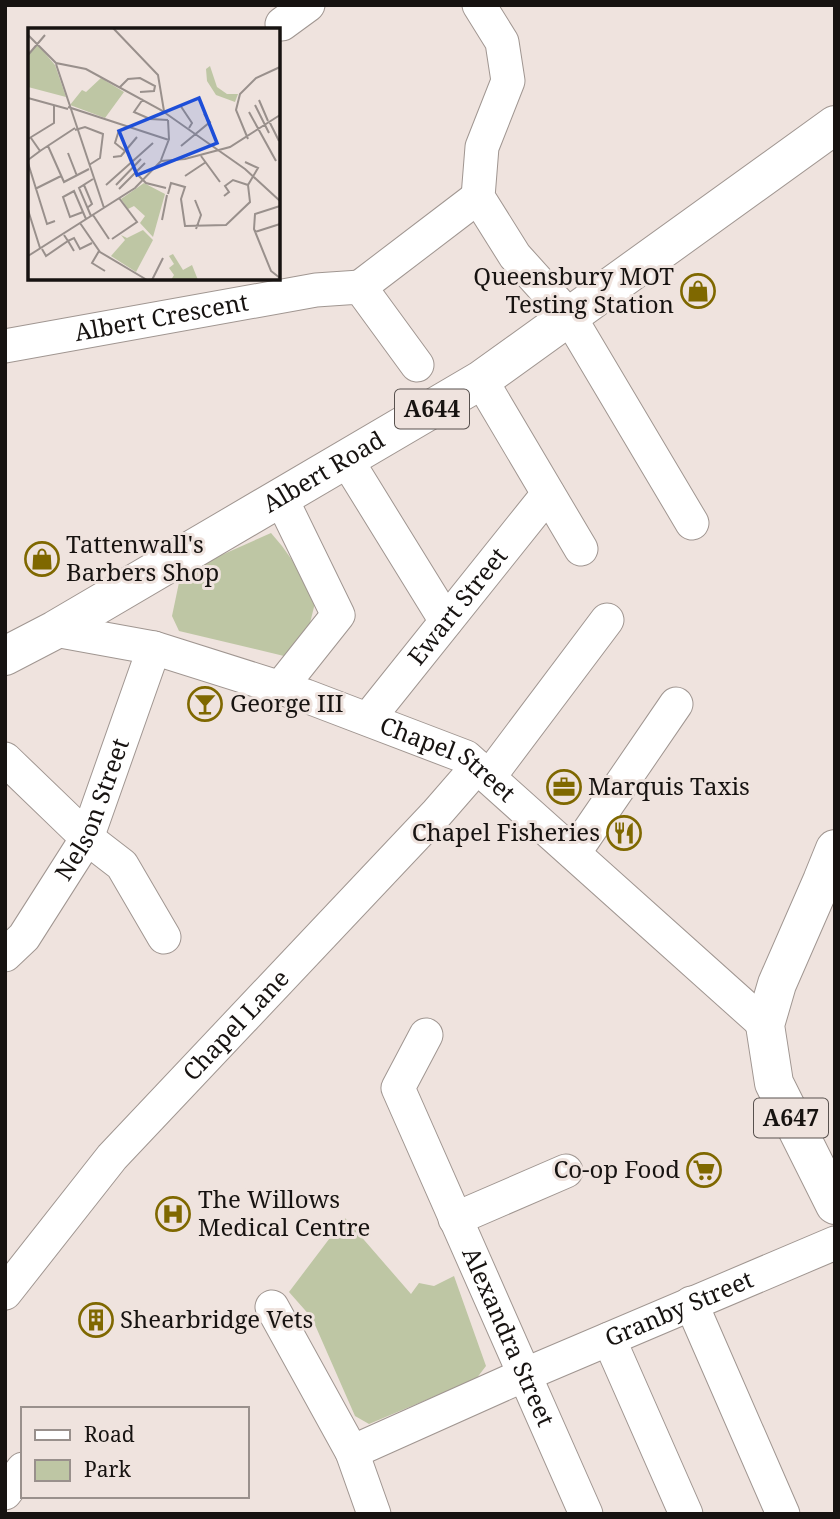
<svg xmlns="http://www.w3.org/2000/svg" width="840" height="1519" viewBox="0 0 840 1519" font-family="'Noto Serif',serif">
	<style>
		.green { fill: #bec6a4 }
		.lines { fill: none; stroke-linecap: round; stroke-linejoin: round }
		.minor-casing { stroke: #a09691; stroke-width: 35 }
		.major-casing { stroke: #a09691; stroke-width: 40 }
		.minor { stroke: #fff; stroke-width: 33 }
		.major { stroke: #fff; stroke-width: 38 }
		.labels { text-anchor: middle; stroke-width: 6; stroke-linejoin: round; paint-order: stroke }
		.shield { fill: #efe3de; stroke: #58514e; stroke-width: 2 }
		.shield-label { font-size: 23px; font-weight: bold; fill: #171311 }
		.poi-label { font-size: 24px; fill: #171311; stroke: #efe3de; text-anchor: start }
		.street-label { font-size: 24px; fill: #171311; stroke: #efe3de }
		.inset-road { fill: none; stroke: #99908c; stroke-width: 2 }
		.view { fill: #1d4ed8; fill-opacity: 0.15; stroke: #1d4ed8; stroke-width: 3.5 }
		.inset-edge { fill: none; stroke: #171311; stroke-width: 3.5 }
	</style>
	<rect width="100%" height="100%" fill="#efe3de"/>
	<g class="green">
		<path d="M271,533L282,546L317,595L308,631L284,656L179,631L172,616L181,573Z"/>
		<path d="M345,1218L411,1294L419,1283L434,1286L454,1276L486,1366L476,1379L369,1424L355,1416L312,1318L289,1292Z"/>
	</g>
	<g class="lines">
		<g class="minor-casing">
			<g id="minor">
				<path d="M479,5L502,42L508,81L482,147L478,197L515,256L569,316L692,523"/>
				<path d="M282,24L308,5"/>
				<path d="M360,287L478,197"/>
				<path id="s1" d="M5,346L316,290L360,287L417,365"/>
				<path d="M481,380L581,549"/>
				<path d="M346,459L446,621"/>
				<path id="s2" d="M55,630L154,648L306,696L466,757L765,1025"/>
				<path d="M280,688L338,615L281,498"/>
				<path id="s3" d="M368,719L548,494"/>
				<path d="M5,759L87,838L122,865L164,937"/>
				<path d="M489,777L607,620"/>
				<path d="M574,853L676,704"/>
				<path id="s4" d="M5,955L24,937L87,838L154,648"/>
				<path id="s5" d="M426,1035L398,1088L586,1514"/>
				<path d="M455,1219L566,1171"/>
				<path id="s6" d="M5,1293L112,1157L437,813L477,767"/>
				<path d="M691,1303L783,1514"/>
				<path d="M272,1307L352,1452L374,1514"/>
				<path d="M609,1339L686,1514"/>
				<path id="s7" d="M352,1452L524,1375L835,1243"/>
				<path d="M5,1493L23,1469"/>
			</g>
		</g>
		<g class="major-casing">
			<g id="major">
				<path id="s8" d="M5,656L55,630L481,380L835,125"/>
				<path d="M835,849L822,881L777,984L765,1025L774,1083L835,1205"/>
			</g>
		</g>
		<use href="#minor" class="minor"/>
		<use href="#major" class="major"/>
	</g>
	<defs>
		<g id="shop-ring" transform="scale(1.75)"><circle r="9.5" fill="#efe3de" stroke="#7f6800" stroke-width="1.5"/><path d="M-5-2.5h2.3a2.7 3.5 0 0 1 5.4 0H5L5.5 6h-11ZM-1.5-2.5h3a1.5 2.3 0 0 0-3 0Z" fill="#7f6800"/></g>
		<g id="bar-ring" transform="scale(1.75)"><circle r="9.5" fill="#efe3de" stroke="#7f6800" stroke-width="1.5"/><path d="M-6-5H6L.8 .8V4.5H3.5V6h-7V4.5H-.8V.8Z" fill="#7f6800"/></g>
		<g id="office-ring" transform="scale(1.75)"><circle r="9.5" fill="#efe3de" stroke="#7f6800" stroke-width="1.5"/><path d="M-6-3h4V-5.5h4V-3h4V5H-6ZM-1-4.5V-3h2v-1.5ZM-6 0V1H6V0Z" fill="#7f6800"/></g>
		<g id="restaurant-ring" transform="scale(1.75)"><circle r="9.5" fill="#efe3de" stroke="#7f6800" stroke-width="1.5"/><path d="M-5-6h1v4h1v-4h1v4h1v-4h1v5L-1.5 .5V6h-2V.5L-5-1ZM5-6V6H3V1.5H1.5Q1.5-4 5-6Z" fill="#7f6800"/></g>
		<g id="supermarket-ring" transform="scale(1.75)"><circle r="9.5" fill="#efe3de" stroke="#7f6800" stroke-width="1.5"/><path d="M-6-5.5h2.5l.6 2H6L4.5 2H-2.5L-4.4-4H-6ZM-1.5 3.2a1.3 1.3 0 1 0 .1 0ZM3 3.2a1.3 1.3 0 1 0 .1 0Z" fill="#7f6800"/></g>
		<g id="hospital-ring" transform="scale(1.75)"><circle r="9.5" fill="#efe3de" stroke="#7f6800" stroke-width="1.5"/><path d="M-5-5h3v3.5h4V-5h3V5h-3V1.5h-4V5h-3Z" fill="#7f6800"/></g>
		<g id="building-ring" transform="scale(1.75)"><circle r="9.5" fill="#efe3de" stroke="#7f6800" stroke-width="1.5"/><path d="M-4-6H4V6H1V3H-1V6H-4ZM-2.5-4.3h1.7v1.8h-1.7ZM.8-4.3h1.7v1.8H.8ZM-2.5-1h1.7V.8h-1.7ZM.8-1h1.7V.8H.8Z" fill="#7f6800"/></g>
	</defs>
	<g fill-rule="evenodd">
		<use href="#shop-ring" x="698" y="291"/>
		<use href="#shop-ring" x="42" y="559"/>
		<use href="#bar-ring" x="205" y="704"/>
		<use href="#office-ring" x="564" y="787"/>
		<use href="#restaurant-ring" x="624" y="833"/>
		<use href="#supermarket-ring" x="704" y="1170"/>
		<use href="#hospital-ring" x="173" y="1214"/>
		<use href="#building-ring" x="96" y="1320"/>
	</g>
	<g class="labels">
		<g class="shield">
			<rect x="395" y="389.5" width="74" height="39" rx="5"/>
			<rect x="754" y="1098.5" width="74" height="39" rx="5"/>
		</g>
		<g class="shield-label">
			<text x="432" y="417">A644</text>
			<text x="791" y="1126">A647</text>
		</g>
		<g class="poi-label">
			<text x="674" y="285" text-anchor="end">Queensbury MOT<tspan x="674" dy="28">Testing Station</tspan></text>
			<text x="66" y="553">Tattenwall's<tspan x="66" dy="28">Barbers Shop</tspan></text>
			<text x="230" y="712">George III</text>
			<text x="588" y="795">Marquis Taxis</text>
			<text x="600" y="841" text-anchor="end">Chapel Fisheries</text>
			<text x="680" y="1178" text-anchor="end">Co-op Food</text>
			<text x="198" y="1208">The Willows<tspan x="198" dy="28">Medical Centre</tspan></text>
			<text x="120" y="1328">Shearbridge Vets</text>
		</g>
		<g class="street-label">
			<text dy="8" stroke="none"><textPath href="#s1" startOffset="159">Albert Crescent</textPath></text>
			<text dy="8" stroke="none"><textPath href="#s8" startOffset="368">Albert Road</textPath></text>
			<text dy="8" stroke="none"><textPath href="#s3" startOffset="144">Ewart Street</textPath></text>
			<text dy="8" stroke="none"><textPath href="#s2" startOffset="416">Chapel Street</textPath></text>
			<text dy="8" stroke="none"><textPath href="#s4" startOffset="172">Nelson Street</textPath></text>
			<text dy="8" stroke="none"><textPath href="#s6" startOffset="354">Chapel Lane</textPath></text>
			<text dy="8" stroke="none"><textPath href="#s7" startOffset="357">Granby Street</textPath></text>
			<text dy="8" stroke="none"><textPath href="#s5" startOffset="332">Alexandra Street</textPath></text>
		</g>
	</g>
	<g transform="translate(28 28)">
		<rect width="252" height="252" fill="#efe3de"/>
		<path d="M9,16L27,37L38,69L0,59V28ZM182,38L189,59L199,66H210L207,74L188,67L179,53L178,41ZM73,50L96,64L77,90L42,77L54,62L58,64ZM116,155L137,166L125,209L112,195L117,188L106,178L100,181L93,171ZM115,202L125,212L108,244L83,228L97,212L93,207L99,210ZM145,226L155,242L164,237L170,252H143L146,247L141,240L146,236L141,228Z" fill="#bec6a4"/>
		<path class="inset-road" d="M85,0L130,47L136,83M0,7L28,35L58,41L133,82L217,141L252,173M0,27L17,7M28,36L76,180M92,59L100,51L112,50L127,58L126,63L112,64M0,70L40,81M115,71L106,84L122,91L140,92M231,72L240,93M152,77L164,95L161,100M227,77L241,105M40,79L141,112M221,84L248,133M241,93L251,113M47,102L57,99L75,106L72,130L61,137M91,102L87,115L97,123M0,111L26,95V78M220,111L208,82L212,66L228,50L252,39M20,118L36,154L61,141M153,118L182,94L176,86M12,123L47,100M40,125L49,148M173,128L192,154M85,129L93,128L109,109M0,132L12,123L3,110M133,132L141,111L140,92M0,135L19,196L27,193M107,144L118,155L138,160M157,148L178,134M56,157L64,176L59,180M78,157L125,115M88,157L113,131M7,161L33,148M91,161L117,135M140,166L143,155L157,159L153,171L157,198L198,197L222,174L220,157L230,140L217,134M196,168L201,164L197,158L205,152L220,157M167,172L173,187L168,201M252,178L227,186L226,201L243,243L252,250M0,182L12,220M55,184L42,189L35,169L46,163L58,191M65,187L81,211M63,188L51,160L65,151M134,192L139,167M52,195L72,224L119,252M227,204L252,196M36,207L40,213L46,210L52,221L64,215M84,211L109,194L91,170M14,221L18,228L40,213L46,223M71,223L64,235L77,243M0,228L107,160L133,133L157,131L202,119L252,87M124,252L135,230"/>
		<path class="view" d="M171,70L189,115L109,147L91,103Z"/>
		<rect width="252" height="252" class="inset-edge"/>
	</g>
	<rect width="840" height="1519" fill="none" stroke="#171311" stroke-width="14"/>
	<rect x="21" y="1407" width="228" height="91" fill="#efe3de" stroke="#99908c" stroke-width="2"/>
	<rect x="35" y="1430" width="35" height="10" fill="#ffffff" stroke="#99908c" stroke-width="2"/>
	<text x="84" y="1442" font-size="21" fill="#171311">Road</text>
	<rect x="35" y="1460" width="35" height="21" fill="#bec6a4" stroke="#99908c" stroke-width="2"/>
	<text x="84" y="1477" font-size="21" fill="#171311">Park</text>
</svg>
